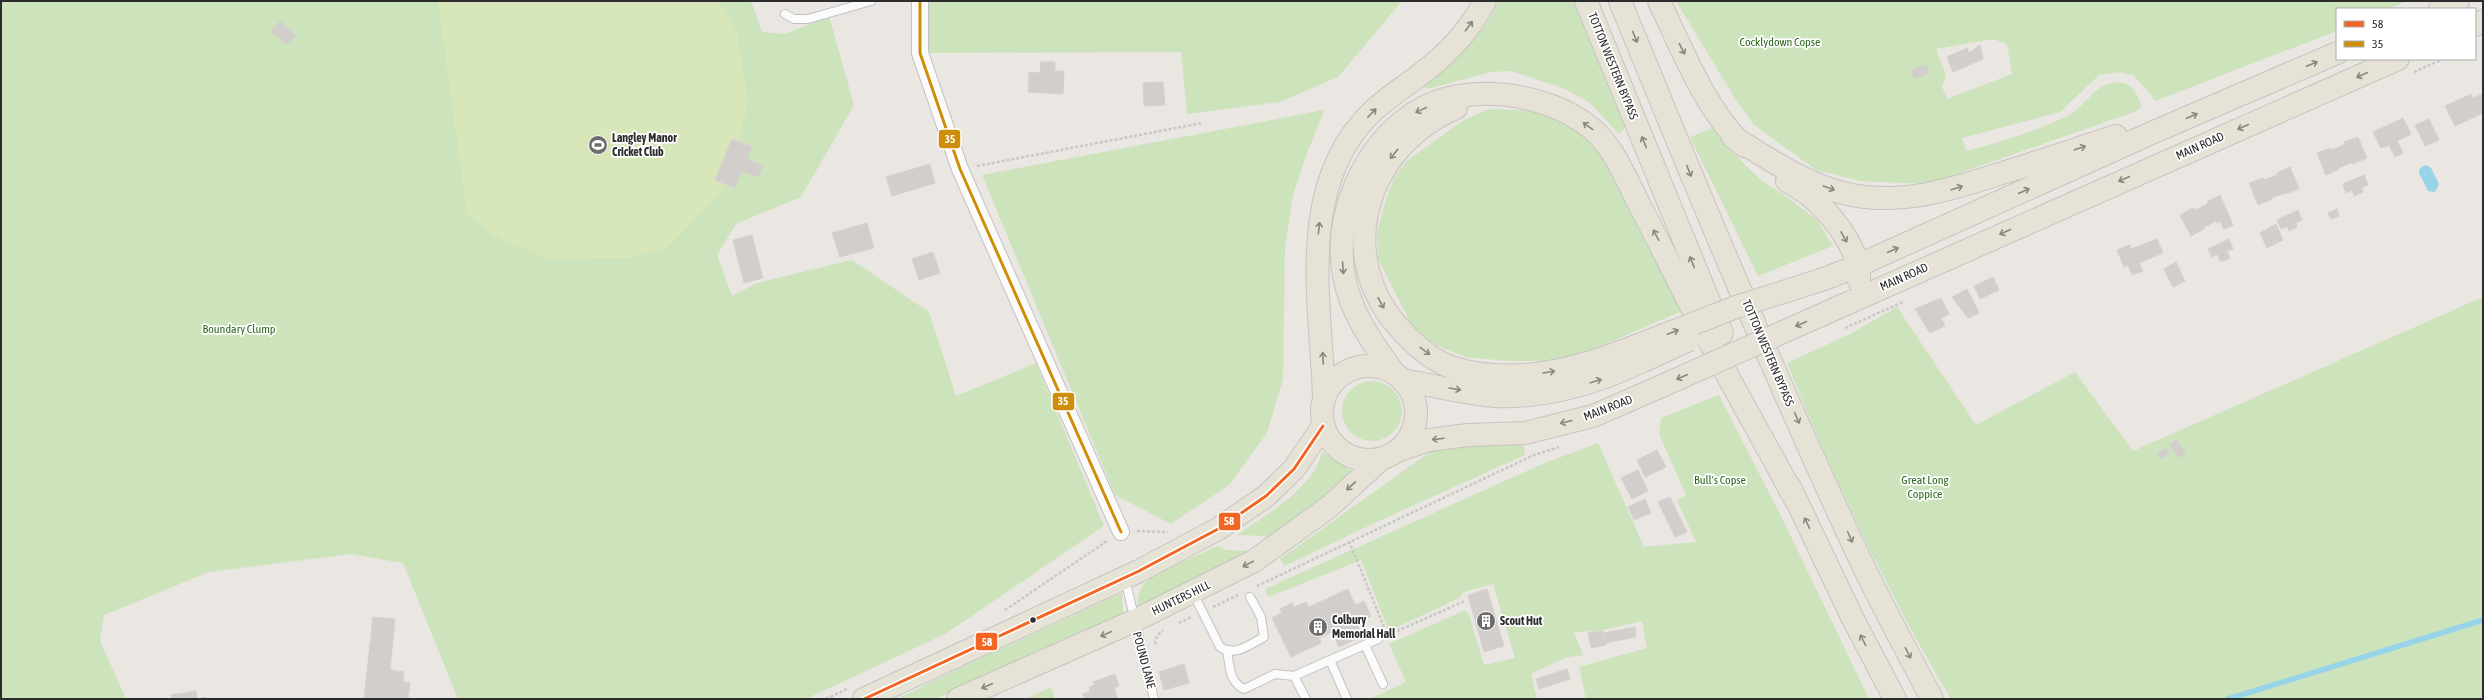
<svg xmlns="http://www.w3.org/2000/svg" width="2484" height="700" viewBox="0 0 2484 700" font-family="'Asap Condensed',sans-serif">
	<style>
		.green { fill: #cde3bc; fill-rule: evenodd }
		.pitch { fill: #d7e7ba }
		.water { fill: #98d4e8 }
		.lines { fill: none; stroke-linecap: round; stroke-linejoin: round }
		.stream { stroke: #98d4e8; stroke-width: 5.5 }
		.building { fill: #d1cecb; stroke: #d5d2ce }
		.lane-casing { stroke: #c3c2c3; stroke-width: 10 }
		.street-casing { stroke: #c3c2c3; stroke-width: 18 }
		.primary-casing { stroke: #c6c4c2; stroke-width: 24 }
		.path { stroke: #c8c8c7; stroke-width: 2.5; stroke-dasharray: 3 2; stroke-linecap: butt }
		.lane { stroke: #fcfbfb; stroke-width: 8 }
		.street { stroke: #fcfbfb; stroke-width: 16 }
		.primary { stroke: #e6e2d5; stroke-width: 22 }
		.primary-bridge-casing { stroke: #c6c4c2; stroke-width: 24; stroke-linecap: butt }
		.primary-bridge { stroke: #e6e2d5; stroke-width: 22 }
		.bus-1-casing { stroke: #fff; stroke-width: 6 }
		.bus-2-casing { stroke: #fff; stroke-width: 6 }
		.bus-1 { stroke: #f26522; stroke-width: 3 }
		.bus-2 { stroke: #ce8e09; stroke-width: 3 }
		.oneway { stroke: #898780 }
		.bus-dot { fill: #2c2c2c; stroke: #fff; stroke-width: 1.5 }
		.labels { text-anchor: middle; stroke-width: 3.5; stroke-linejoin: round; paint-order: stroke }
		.park-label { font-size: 12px; fill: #2d671d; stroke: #fff }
		.street-label { font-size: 12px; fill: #2c2c2c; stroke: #fff }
		.poi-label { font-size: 12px; font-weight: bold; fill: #2c2c2c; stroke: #fff; text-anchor: start }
		.line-badge { stroke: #fff; stroke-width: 1.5 }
		.badge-label { font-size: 11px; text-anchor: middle; font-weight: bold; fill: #fff }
	</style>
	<rect width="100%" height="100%" fill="#eae6e2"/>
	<g class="green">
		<path d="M1,1H751L762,32L785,34L829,16L854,105L801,197L736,224L717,255L732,296L757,283L852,260L929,312L956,396L1036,363L1104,526L945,634L806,699H458L403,563L351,554L209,572L104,615L100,641L126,699H1Z"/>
		<path d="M920,1H1402L1338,77L1280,102L1187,114L1181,52L920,53Z"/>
		<path d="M1498,1H1578L1627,125L1619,134L1590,103L1565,89L1511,71L1491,72L1427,89L1420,83C1447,60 1487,36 1498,1Z"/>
		<path d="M1676,1H2407L2388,9H2337V31L2155,101L2149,92L2133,75L2119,72L2099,75L2060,112L1962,138L1966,151C1998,143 2038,131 2067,116C2084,108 2094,85 2113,83C2130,80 2138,92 2141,107L2134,112L1940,180L1924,184L1861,181L1816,170L1753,124L1733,95ZM1993,39L2007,44L2012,74L1947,99L1942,87L1946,75L1936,49Z"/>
		<path d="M1489,109C1510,110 1534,109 1555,116C1609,136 1659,259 1684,310L1597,348L1554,361H1507L1465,357L1431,343L1411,324L1378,259L1377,232L1387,196L1395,176L1409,159L1464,120Z"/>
		<path d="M1324,110L1306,156L1293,195L1285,246L1283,379L1267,433L1229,485L1171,524L1115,495L982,175Z"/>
		<path d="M1712,128L1733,153L1763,182L1783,194L1817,220L1833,246L1758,276L1690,137Z"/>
		<path d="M2483,297V699H1951C1887,593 1833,478 1787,363L1850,334L1897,307L1976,425L2075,372L2133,451Z"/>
		<circle cx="1372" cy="411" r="30"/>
		<path d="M1719,395L1782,518L1869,699H1586L1579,667L1647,648L1642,621L1598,631L1574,632L1583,655L1565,658L1531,674L1537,699H1370L1406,682L1389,644L1465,610L1469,615L1484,665L1515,658L1493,584L1464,592L1459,598L1389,631L1361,560L1268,597L1265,589L1540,465L1598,443L1644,547L1696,542L1677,501L1686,495L1659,434L1661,418Z"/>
		<path d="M1523,443L1525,455L1392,515L1284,566L1280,559L1430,452L1457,445Z"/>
		<path d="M1322,452L1356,474L1269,541L1264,536L1237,535C1265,515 1314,489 1322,452Z"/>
		<path d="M1218,546L1227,550L1252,551L1138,608C1136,598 1140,587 1148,580C1160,570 1201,554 1218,546Z"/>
		<path d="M1122,593L1123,617L935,699H897L963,666Z"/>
		<path d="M1051,687L1055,699H1026Z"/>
	</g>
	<path class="pitch" d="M438,1H719L738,37L748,104L727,186L667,248L632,258L549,259L500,239L467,214Z"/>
	<path class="water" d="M2426,165L2431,168L2439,184L2435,192L2428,191L2419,173L2420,168Z"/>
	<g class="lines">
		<path class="stream" d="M2228,699L2483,620"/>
	</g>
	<g class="building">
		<path d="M280,21L296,35L287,45L271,31Z"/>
		<path d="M1980,45L1983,59L1953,72L1947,57L1967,48L1969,53Z"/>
		<path d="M1041,62H1055V71H1064L1063,94L1028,92L1029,72L1040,73Z"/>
		<path d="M1927,65L1929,73L1914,79L1911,70Z"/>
		<path d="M1163,82L1165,105L1144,106L1143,83Z"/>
		<path d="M2471,94L2473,98L2483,94V113L2455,126L2445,106Z"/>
		<path d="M2403,118L2411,134L2397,141L2403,153L2395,157L2389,145L2381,148L2373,132Z"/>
		<path d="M2429,119L2439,140L2425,146L2415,125Z"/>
		<path d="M2358,137L2367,158L2353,164L2344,142Z"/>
		<path d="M732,139L752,147L747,159L763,166L758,177L742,171L735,188L715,180Z"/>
		<path d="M2345,144L2353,162L2339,168L2332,150Z"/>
		<path d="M2331,148L2339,169L2326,175L2317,153Z"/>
		<path d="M930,164L935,183L892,196L886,177Z"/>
		<path d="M2290,167L2299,189L2285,194L2277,173Z"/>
		<path d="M2277,175L2285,193L2271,198L2264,180Z"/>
		<path d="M2364,175L2368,185L2361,188L2363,192L2354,196L2352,190L2346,193L2343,184Z"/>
		<path d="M2263,178L2272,199L2258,205L2249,183Z"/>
		<path d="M2220,195L2233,225L2224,229L2220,221L2217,223L2207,202Z"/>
		<path d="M2208,204L2216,221L2203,228L2194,210Z"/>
		<path d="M2193,208L2204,229L2191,236L2180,215Z"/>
		<path d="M2337,209L2339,216L2331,219L2328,213Z"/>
		<path d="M2298,210L2302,220L2296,223L2297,227L2289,231L2287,226L2281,229L2277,220Z"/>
		<path d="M867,223L874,248L840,257L832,233Z"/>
		<path d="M2276,224L2283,240L2267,248L2260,233Z"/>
		<path d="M752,235L763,278L744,283L733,240Z"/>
		<path d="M2157,239L2163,253L2139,263L2143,271L2132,275L2128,265L2124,267L2117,250L2130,245L2131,249Z"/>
		<path d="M2229,239L2233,249L2227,251L2230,258L2221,262L2217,254L2212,257L2208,249Z"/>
		<path d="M933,252L940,273L919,280L912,259Z"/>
		<path d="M2176,262L2185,281L2173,287L2164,269Z"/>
		<path d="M1993,277L1999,290L1980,299L1974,286Z"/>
		<path d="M1967,289L1979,313L1968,318L1952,297Z"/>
		<path d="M1941,298L1949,314L1941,318L1945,326L1930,333L1915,309Z"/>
		<path d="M2176,440L2186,453L2179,458L2170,445Z"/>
		<path d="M2166,448L2169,454L2160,459L2157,453Z"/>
		<path d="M1657,450L1666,467L1645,477L1637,460Z"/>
		<path d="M1638,470L1648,491L1632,499L1621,478Z"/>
		<path d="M1670,497L1687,532L1675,537L1658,502Z"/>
		<path d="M1645,499L1651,513L1634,520L1628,507Z"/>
		<path d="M1348,589L1355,605L1364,601L1371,616L1356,623L1363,636L1339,647L1332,632L1319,638L1321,643L1291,657L1272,618L1282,613L1280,609L1292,603L1294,607L1306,602L1309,607Z"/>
		<path d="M1487,589L1504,646L1484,652L1468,595Z"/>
		<path d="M373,617L395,619L390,670L404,672L403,682L410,683L408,699H364Z"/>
		<path d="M1635,627L1636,637L1605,643L1604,633Z"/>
		<path d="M1603,631L1606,645L1591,648L1588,633Z"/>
		<path d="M1184,664L1189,683L1164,690L1159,672Z"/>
		<path d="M1567,669L1570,679L1539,689L1536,679Z"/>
		<path d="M1115,674L1119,686L1114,688L1118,699H1085L1083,694L1090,692L1089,687L1095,685L1093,682Z"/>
		<path d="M196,691L197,699L206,697L207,699H172L171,695Z"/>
	</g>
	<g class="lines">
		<g class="lane-casing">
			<g id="lane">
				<path d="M785,14L794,19H808L871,1"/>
				<path d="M1125,579L1154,699"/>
				<path d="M1193,593L1220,647C1235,657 1251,644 1264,637L1261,617L1250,597"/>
				<path d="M1365,645L1383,684"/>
				<path d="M1227,651C1230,666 1229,682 1244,689L1275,674L1294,676L1378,639"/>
				<path d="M1330,660L1347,699"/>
				<path d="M1294,676L1306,699"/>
			</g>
		</g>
		<g class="street-casing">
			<path id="street" d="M920,1V53L960,169L1121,532"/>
		</g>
		<g class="primary-casing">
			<g id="primary">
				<path d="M1586,1L1722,333"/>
				<path d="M1620,1C1696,187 1773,373 1858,555C1881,604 1907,651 1932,699"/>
				<path d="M1659,1C1681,47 1706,111 1744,146"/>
				<path d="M2440,9L2458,1"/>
				<path d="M2475,25L2483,21"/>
				<path d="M1456,108C1365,147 1332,257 1402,331C1416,346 1434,362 1454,368C1515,386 1579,369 1636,346"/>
				<path d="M1733,137C1769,159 1805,184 1847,194C1904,207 1958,187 2012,170C2047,159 2082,147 2116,136"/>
				<path d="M1787,181C1797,187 1808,193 1816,201C1835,219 1861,252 1859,281"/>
				<path d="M1824,279L1857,266L2156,131L2337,53"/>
				<path d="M1837,308L2398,59"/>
				<circle cx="1369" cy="413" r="47"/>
				<path d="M1394,373C1373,344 1350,312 1344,276C1333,215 1363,147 1414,113C1464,80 1546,92 1591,128C1613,146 1625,176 1637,200C1656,236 1673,271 1691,306C1724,372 1761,435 1795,499"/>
				<path d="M1402,380C1433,385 1465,394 1496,396C1548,398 1597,383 1643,361"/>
				<path d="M1324,397C1321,302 1295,183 1374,110C1389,96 1406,86 1422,73C1448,54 1470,29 1485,1"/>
				<path d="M1399,450L1429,440L1468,435L1525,433L1593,416L1655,389"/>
				<path d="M1790,487L1853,619L1895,699"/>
				<path d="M864,699L1139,571L1218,529L1266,496L1294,469L1323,426"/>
				<path d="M958,699L1134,621L1254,561L1329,507L1380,460"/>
			</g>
		</g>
		<g class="path">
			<path d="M2414,72L2443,59"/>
			<path d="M977,166L1202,123"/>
			<path d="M1845,328L1903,302"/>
			<path d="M1137,531L1168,532"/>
			<path d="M1349,541L1384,627"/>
			<path d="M1257,586L1534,455L1559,447"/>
			<path d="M1213,607L1238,595"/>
			<path d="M1005,610L1107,541"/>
			<path d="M1179,623L1191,617"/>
			<path d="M1388,635L1465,601"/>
			<path d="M1155,644L1157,636L1163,630"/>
			<path d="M826,699L847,689"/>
		</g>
		<use href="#lane" class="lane"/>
		<use href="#street" class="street"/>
		<use href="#primary" class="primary"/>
		<g class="primary-bridge-casing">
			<g id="primary-bridge">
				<path d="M1636,346L1736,307L1824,279"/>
				<path d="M1643,361L1689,340"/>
				<path d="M1655,389L1837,308"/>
			</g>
		</g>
		<use href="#primary-bridge" class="primary-bridge"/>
		<g class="bus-1-casing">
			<path id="bus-1" d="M864,699L1139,571L1218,529L1266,496L1294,469L1323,426"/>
		</g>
		<g class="bus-2-casing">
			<path id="bus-2" d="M920,1V53L960,169L1121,532"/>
		</g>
		<use href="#bus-1" class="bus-1"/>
		<use href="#bus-2" class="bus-2"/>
	</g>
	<defs><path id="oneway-shaft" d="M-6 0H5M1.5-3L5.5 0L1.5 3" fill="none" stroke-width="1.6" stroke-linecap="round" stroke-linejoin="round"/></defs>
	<g class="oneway">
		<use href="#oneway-shaft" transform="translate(1469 26) rotate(-53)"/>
		<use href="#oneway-shaft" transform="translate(1635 37) rotate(68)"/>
		<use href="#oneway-shaft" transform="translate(1682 49) rotate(63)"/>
		<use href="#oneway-shaft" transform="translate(2312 64) rotate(-23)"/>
		<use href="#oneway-shaft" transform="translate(2362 75) rotate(156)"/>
		<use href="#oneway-shaft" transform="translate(1421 110) rotate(155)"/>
		<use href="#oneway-shaft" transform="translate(1372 113) rotate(-46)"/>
		<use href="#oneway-shaft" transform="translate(2192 116) rotate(-23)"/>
		<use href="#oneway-shaft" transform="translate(1588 126) rotate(-144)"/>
		<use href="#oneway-shaft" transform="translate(2243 127) rotate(156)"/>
		<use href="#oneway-shaft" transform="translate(1644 142) rotate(-112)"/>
		<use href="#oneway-shaft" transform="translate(2080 148) rotate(-18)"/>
		<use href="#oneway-shaft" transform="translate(1394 154) rotate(129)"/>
		<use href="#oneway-shaft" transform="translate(1689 171) rotate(68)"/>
		<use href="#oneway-shaft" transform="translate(2124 179) rotate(156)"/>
		<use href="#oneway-shaft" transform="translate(1829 188) rotate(20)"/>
		<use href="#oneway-shaft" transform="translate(1957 188) rotate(-18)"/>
		<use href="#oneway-shaft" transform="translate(2024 191) rotate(-24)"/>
		<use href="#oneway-shaft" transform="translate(1319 228) rotate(-83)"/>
		<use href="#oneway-shaft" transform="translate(2005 232) rotate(156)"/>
		<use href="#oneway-shaft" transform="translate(1656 235) rotate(-117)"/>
		<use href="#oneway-shaft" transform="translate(1844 237) rotate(60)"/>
		<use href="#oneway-shaft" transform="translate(1893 250) rotate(-24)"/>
		<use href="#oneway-shaft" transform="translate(1692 262) rotate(-112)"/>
		<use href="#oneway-shaft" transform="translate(1343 268) rotate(86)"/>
		<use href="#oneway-shaft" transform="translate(1381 303) rotate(61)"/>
		<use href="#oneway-shaft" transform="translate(1801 324) rotate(156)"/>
		<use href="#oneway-shaft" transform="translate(1673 332) rotate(-21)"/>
		<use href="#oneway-shaft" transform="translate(1425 351) rotate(36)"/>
		<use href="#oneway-shaft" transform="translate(1323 358) rotate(-92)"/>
		<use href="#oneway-shaft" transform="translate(1549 372) rotate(-9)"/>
		<use href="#oneway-shaft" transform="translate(1682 377) rotate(156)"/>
		<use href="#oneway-shaft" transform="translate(1596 381) rotate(-17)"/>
		<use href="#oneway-shaft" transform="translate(1455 389) rotate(10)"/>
		<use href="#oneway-shaft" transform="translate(1797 418) rotate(66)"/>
		<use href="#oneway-shaft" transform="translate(1566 422) rotate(166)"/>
		<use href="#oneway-shaft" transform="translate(1438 439) rotate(173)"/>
		<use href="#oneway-shaft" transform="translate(1351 486) rotate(137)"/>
		<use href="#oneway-shaft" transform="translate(1807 523) rotate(-116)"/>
		<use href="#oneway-shaft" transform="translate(1850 537) rotate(66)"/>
		<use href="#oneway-shaft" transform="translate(1248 564) rotate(153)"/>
		<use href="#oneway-shaft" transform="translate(1106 634) rotate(156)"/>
		<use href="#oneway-shaft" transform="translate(1863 640) rotate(-117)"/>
		<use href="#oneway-shaft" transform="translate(1908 653) rotate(63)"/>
		<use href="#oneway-shaft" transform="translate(987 686) rotate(156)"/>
	</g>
	<defs>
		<g id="stadium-disc" transform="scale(1)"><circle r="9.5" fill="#6e6d6c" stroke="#fff"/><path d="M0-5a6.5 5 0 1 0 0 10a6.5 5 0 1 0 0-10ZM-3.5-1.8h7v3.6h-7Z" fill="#fff"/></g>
		<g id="building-disc" transform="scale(1)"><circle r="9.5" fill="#6e6d6c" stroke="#fff"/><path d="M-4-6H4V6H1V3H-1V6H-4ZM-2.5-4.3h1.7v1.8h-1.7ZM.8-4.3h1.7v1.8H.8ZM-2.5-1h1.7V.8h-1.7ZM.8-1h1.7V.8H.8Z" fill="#fff"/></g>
	</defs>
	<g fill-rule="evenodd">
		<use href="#stadium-disc" x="598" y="145"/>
		<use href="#building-disc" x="1486" y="621"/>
		<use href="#building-disc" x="1318" y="627"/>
	</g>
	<circle class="bus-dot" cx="1033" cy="620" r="3.5"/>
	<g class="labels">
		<g class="park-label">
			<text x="1780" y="46">Cocklydown Copse</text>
			<text x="239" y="333">Boundary Clump</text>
			<text x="1720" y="484">Bull's Copse</text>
			<text x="1925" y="484">Great Long<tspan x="1925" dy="14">Coppice</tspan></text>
		</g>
		<g class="street-label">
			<text transform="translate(1613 66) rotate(68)" y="4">TOTTON WESTERN BYPASS</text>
			<text transform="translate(2200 146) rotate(-24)" y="4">MAIN ROAD</text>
			<text transform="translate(1904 277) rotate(-24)" y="4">MAIN ROAD</text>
			<text transform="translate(1768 353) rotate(67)" y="4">TOTTON WESTERN BYPASS</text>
			<text transform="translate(1608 408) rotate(-21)" y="4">MAIN ROAD</text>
			<text transform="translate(1181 598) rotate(-26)" y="4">HUNTERS HILL</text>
			<text transform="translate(1144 660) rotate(75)" y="4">POUND LANE</text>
		</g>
		<g class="poi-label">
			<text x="612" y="142">Langley Manor<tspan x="612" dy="14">Cricket Club</tspan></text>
			<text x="1332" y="624">Colbury<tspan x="1332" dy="14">Memorial Hall</tspan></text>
			<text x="1500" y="625">Scout Hut</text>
		</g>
	</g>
	<g class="line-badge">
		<rect x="938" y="129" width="23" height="20" rx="4" fill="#ce8e09"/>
		<rect x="1052" y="392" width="23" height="19" rx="4" fill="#ce8e09"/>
		<rect x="1218" y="512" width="23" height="19" rx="4" fill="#f26522"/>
		<rect x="975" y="632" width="23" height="19" rx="4" fill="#f26522"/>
	</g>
	<g class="badge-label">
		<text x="950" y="143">35</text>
		<text x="1063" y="405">35</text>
		<text x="1229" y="525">58</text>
		<text x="987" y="646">58</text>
	</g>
	<rect width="2484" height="700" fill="none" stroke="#2c2c2c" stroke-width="4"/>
	<rect x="2336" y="8" width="140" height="52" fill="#ffffff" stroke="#ababab"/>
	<rect x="2344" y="21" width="20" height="6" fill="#f26522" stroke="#ababab"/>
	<text x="2372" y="28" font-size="12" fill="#2c2c2c">58</text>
	<rect x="2344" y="41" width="20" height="6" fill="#ce8e09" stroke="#ababab"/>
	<text x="2372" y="48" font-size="12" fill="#2c2c2c">35</text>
</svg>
